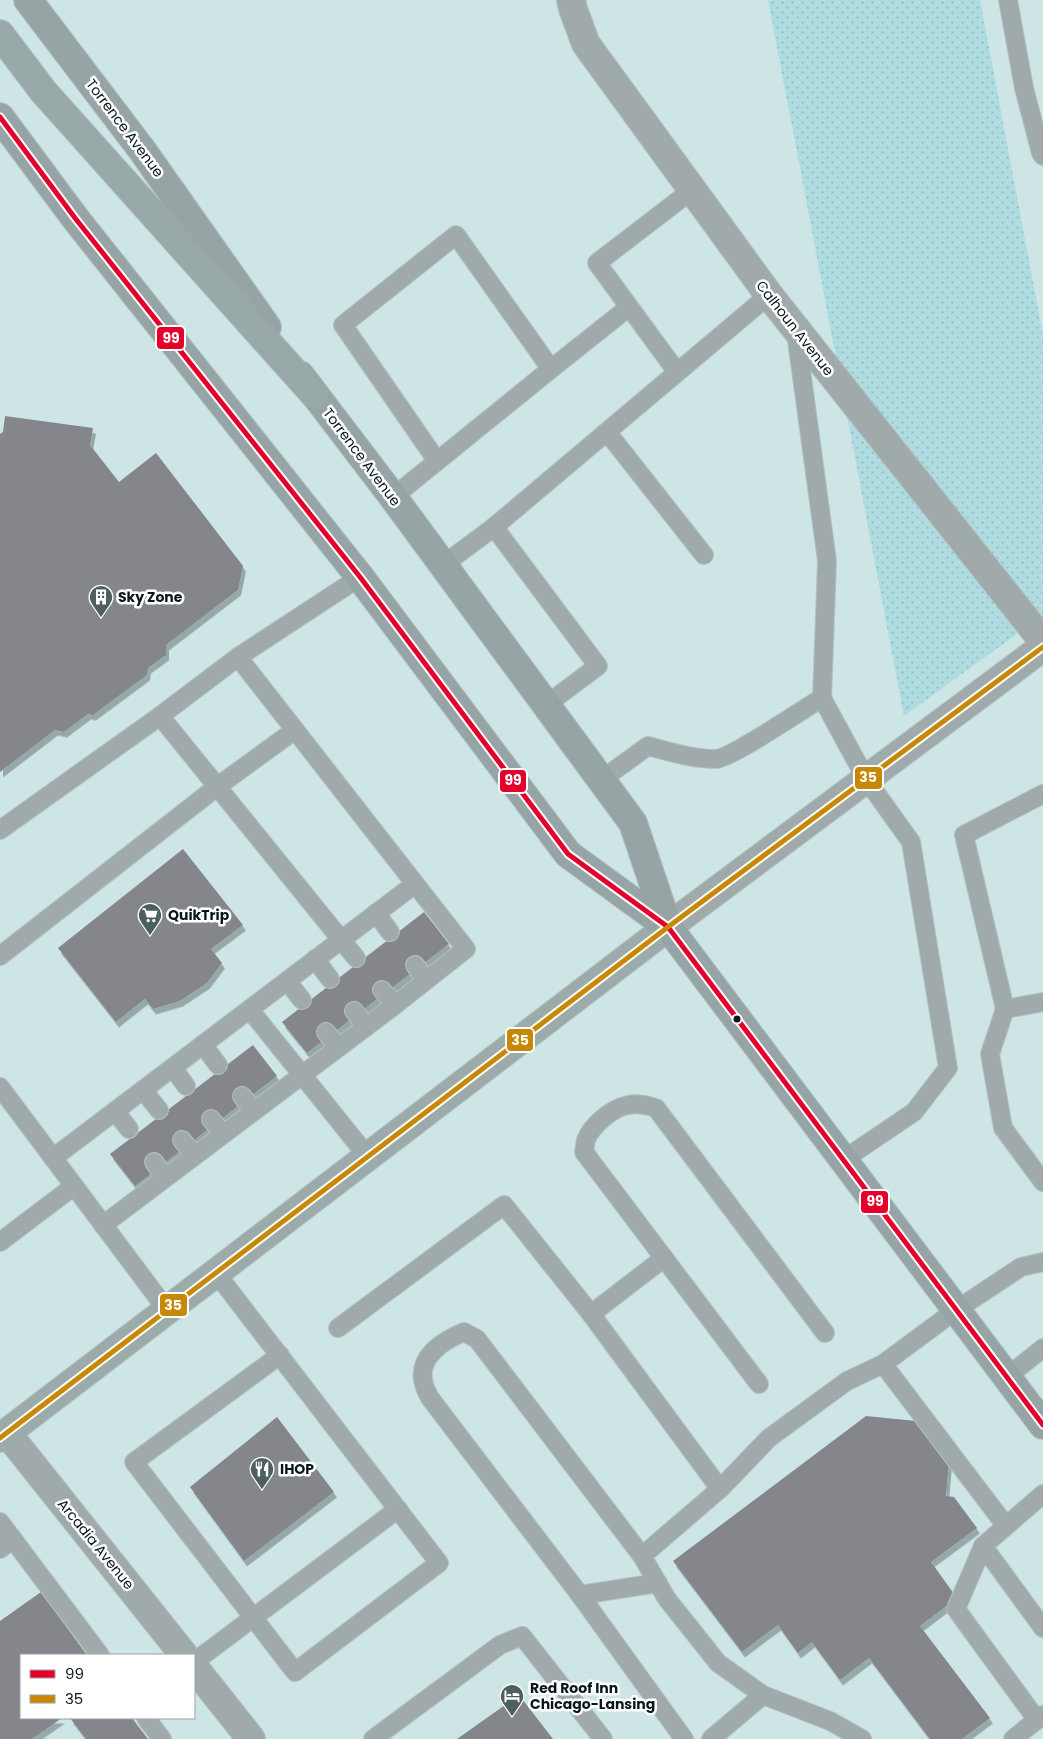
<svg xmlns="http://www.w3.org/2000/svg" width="1043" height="1739" viewBox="0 0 1043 1739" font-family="Poppins,sans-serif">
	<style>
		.grass { fill: url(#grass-dots) }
		.building { fill: #84868b; filter: url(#shadow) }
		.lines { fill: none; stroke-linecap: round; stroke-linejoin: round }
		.lane-casing { stroke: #b1c2c4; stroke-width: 20 }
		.street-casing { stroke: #b1c2c4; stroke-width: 30 }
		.secondary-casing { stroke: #b1c2c4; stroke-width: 30 }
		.primary-casing { stroke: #b1c2c4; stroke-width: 30 }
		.highway-casing { stroke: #b1c2c4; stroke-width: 30 }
		.lane { stroke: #a0aaab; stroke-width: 18 }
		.street { stroke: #a0aaab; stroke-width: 28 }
		.secondary { stroke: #9daaaa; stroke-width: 28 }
		.primary { stroke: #97a4a5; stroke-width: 28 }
		.highway { stroke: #99a9aa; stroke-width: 28 }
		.bus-1-casing { stroke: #fff; stroke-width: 9 }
		.bus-2-casing { stroke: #fff; stroke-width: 9 }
		.bus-1 { stroke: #e4002b; stroke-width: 5 }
		.bus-2 { stroke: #c78905; stroke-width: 5 }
		.bus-dot { fill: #081719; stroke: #fff; stroke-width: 2 }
		.labels { text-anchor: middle; stroke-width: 5; stroke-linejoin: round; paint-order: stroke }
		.street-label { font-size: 14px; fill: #081719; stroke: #fff }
		.poi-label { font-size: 14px; font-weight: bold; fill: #081719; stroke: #fff; text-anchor: start }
		.line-badge { stroke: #fff; stroke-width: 2 }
		.badge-label { font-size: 14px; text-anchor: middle; font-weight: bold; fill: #fff }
	</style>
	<defs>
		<pattern id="grass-dots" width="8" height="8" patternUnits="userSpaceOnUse" patternTransform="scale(1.25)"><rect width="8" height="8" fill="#aedce0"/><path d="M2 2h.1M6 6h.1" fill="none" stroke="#94bcc0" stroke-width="1.8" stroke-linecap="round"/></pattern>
		<filter id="shadow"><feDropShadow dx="3" dy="5.5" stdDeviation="0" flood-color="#0004"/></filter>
	</defs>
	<rect width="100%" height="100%" fill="#cee5e6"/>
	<path class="grass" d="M768,0H980L1043,335V615L904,716Z"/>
	<g class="building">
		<path d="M5,416L93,428L90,445L119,482L156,453L243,566L238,590L166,645V655L148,668L147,675L93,715L88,714L64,732L55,730L0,772V434L3,432Z"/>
		<path d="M183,849L243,925L211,949L222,963L207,983L180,1001L153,1009L145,999L116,1022L58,948Z"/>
		<path d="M424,912L449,944L307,1053L282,1022Z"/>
		<path d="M253,1045L277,1076L135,1186L110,1154Z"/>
		<path d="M866,1416L916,1421L949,1461L946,1496L954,1497L977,1528L931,1562L957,1598L920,1626L990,1718L962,1739H930L869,1658L840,1680L812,1642L798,1653L778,1625L742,1652L673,1561Z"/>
		<path d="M277,1417L334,1492L244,1561L190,1487Z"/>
		<path d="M41,1592L87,1655H21V1718H62L32,1739H0V1621Z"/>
		<path d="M519,1695L553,1739H457Z"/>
		<path d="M70,1718H132L148,1739H86Z"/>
	</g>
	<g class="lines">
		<g class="lane-casing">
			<g id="lane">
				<path d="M1008,0L1024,88L1041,153L1043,156"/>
				<path d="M796,333L827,561L822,698L866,779L911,842L948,1068L914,1112L843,1160"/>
				<path d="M551,369L629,307"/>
				<path d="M677,372L597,263L692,190"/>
				<path d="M607,432L704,555"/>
				<path d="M393,497L551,369L456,235L343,325L437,461"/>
				<path d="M494,527L598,666L546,705"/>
				<path d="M443,565L494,527L769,295"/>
				<path d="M160,716L356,958"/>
				<path d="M601,780L648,746C670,752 693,759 716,759C732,758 803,709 822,698"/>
				<path d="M0,830L160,716L238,657L360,577"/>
				<path d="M376,913L390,932"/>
				<path d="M0,956L218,786L295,730"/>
				<path d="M315,959L330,979"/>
				<path d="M415,965L426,980"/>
				<path d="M287,981L302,1000"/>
				<path d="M382,990L395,1005"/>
				<path d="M1043,1002L1005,1009L990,1054L1003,1128L1043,1182"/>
				<path d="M1005,1009L964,835L1043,794"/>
				<path d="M250,1010L368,1157"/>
				<path d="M354,1011L366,1027"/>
				<path d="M326,1032L338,1047"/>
				<path d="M203,1045L218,1065"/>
				<path d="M173,1068L186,1086"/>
				<path d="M0,1087L167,1310"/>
				<path d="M143,1090L159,1110"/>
				<path d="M242,1096L253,1110"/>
				<path d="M115,1111L129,1129"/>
				<path d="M211,1119L223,1134"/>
				<path d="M182,1140L194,1155"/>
				<path d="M53,1158L415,884"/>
				<path d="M154,1162L165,1177"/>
				<path d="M103,1225L395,1005L466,949L238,657"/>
				<path d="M0,1242L74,1186"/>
				<path d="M664,1258L584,1152C585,1148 585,1144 586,1140C592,1125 612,1108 628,1105C638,1103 646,1105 656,1108L825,1333"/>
				<path d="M216,1273L439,1563L295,1672L134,1462L280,1355"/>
				<path d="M591,1314L664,1258L759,1384"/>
				<path d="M338,1328L504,1205L591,1314L720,1489"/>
				<path d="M883,1364L1006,1526"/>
				<path d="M1007,1377L1043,1348"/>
				<path d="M1043,1494L983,1546L1043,1628"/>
				<path d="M0,1522L100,1655"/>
				<path d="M983,1546L956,1609L1037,1720"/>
				<path d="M0,1549L13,1539"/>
				<path d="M642,1556L477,1339L464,1332C444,1340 416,1357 424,1384C425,1389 428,1394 430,1398L580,1595L684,1739"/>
				<path d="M580,1595L658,1583"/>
				<path d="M194,1662L398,1509"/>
				<path d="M146,1718L162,1739"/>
				<path d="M373,1739L500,1645L522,1636L603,1739"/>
				<path d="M711,1739L763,1695"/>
				<path d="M862,1739L830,1721L763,1695L718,1663L667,1599L642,1556L720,1489L769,1438L847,1381L883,1364L956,1310L1021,1267L1043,1262"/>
				<path d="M1013,1739L1043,1715"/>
			</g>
		</g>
		<g class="street-casing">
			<g id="street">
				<path d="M571,0L573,9L586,44L769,295L1043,641"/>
				<path d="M668,927L1043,647"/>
				<path d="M7,1433L184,1655"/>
				<path d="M194,1667L251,1739"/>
			</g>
		</g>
		<g class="secondary-casing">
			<path id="secondary" d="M0,1438L668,927"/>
		</g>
		<g class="primary-casing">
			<g id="primary">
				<path d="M28,0L142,150L267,327"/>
				<path d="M0,117L75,218L360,577L568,854L668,927L1043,1425"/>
				<path d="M300,375L393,497L633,823L668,927"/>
			</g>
		</g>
		<g class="highway-casing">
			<path id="highway" d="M0,34L43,91L314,394"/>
		</g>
		<use href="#lane" class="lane"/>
		<use href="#street" class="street"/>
		<use href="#secondary" class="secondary"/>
		<use href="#primary" class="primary"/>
		<use href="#highway" class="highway"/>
		<g class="bus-1-casing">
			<path id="bus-1" d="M0,117L75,218L360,577L568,854L668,927L1043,1425"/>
		</g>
		<g class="bus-2-casing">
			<path id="bus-2" d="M0,1438L668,927L1043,647"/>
		</g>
		<use href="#bus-1" class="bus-1"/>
		<use href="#bus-2" class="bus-2"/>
	</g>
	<defs>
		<g id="building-pin" transform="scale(1.25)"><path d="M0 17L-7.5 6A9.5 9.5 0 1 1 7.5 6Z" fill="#4d5f61" stroke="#fff"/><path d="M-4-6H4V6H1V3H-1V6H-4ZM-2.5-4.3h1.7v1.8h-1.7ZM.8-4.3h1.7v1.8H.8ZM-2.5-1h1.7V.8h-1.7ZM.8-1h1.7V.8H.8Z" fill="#fff"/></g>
		<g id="supermarket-pin" transform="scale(1.25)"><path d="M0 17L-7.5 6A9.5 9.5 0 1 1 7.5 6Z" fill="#4d5f61" stroke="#fff"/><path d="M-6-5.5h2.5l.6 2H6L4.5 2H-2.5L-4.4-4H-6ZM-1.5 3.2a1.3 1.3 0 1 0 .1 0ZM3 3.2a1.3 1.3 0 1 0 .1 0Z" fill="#fff"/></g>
		<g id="restaurant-pin" transform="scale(1.25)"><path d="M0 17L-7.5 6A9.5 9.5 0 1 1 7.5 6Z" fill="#4d5f61" stroke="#fff"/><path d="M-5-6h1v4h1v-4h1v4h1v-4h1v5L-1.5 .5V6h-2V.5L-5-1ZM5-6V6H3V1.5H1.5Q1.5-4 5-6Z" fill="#fff"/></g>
		<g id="hotel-pin" transform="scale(1.25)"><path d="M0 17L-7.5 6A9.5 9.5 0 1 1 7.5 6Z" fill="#4d5f61" stroke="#fff"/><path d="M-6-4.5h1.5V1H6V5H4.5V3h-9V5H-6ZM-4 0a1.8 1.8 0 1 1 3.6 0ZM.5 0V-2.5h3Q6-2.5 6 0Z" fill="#fff"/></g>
	</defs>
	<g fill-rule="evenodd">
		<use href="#building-pin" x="101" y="597"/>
		<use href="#supermarket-pin" x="150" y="915"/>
		<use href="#restaurant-pin" x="262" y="1469"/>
		<use href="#hotel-pin" x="512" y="1696"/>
	</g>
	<circle class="bus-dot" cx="737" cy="1019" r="4.5"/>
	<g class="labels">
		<g class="street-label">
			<text transform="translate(125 128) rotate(53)" y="5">Torrence Avenue</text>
			<text transform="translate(795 328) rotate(52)" y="5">Calhoun Avenue</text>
			<text transform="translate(362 457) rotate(53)" y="5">Torrence Avenue</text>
			<text transform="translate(96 1544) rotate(51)" y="5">Arcadia Avenue</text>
		</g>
		<g class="poi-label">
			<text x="118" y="602">Sky Zone</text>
			<text x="168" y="920">QuikTrip</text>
			<text x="280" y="1474">IHOP</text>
			<text x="530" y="1693">Red Roof Inn<tspan x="530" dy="16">Chicago-Lansing</tspan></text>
		</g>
	</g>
	<g class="line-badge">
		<rect x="156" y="326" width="29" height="24" rx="5" fill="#e4002b"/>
		<rect x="854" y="766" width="29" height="24" rx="5" fill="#c78905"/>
		<rect x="499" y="769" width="28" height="24" rx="5" fill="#e4002b"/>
		<rect x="506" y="1028" width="28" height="24" rx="5" fill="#c78905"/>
		<rect x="860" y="1190" width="29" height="24" rx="5" fill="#e4002b"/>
		<rect x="159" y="1293" width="29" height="24" rx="5" fill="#c78905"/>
	</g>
	<g class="badge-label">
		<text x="171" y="343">99</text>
		<text x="868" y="782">35</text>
		<text x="513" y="785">99</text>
		<text x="520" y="1045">35</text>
		<text x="875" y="1206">99</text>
		<text x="173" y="1310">35</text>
	</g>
	<rect x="20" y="1654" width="175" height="65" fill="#ffffff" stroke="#9ca2a3"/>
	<rect x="30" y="1670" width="25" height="8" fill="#e4002b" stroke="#9ca2a3"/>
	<text x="65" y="1679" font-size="15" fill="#081719">99</text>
	<rect x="30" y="1695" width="25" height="8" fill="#c78905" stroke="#9ca2a3"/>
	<text x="65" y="1704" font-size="15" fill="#081719">35</text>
</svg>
